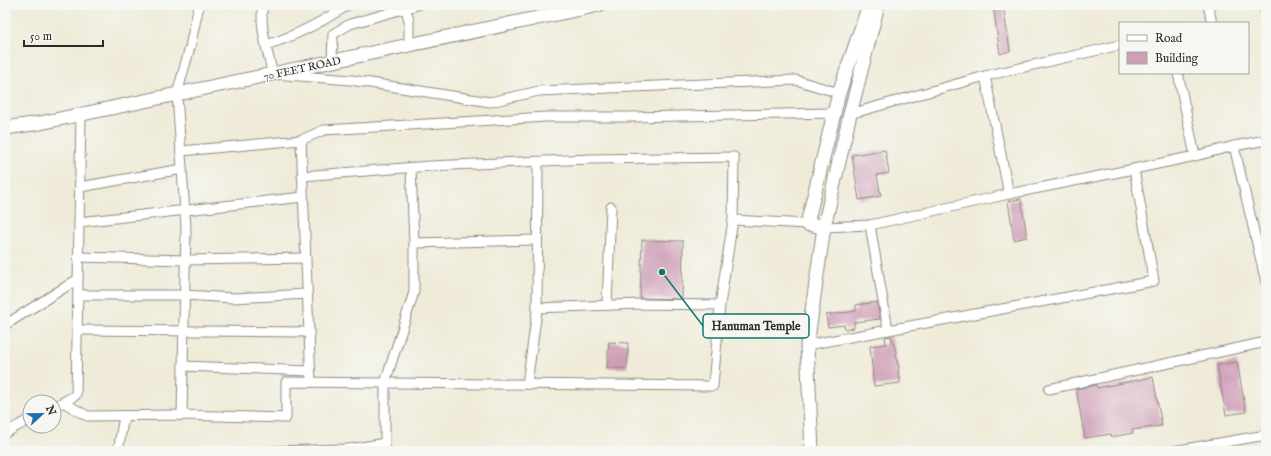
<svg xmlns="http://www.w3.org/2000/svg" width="1271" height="456" viewBox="0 0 1271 456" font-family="'IM FELL English',serif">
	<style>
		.building { fill: #ce9db6 }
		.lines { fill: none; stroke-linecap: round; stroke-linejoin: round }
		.street-casing { stroke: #8d8b82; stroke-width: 11 }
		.secondary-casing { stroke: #8d8b82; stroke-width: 15 }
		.street { stroke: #fff; stroke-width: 9 }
		.secondary { stroke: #fff; stroke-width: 13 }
		.labels { text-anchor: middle; stroke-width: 3; stroke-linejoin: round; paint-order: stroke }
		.street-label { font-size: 11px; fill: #2b2b2b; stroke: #f6f6f2 }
		.leader { fill: none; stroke: #0f766e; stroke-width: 1.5 }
		.callout-dot { fill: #0f766e; stroke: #f6f6f2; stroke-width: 1.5 }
		.callout { fill: #f6f6f2; stroke: #0f766e; stroke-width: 1.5 }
		.callout-label { font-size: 12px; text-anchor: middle; font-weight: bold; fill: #2b2b2b }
	</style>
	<rect width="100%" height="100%" fill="#f6f6f2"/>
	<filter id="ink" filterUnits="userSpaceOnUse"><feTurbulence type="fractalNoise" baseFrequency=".025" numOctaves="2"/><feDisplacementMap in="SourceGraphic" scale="8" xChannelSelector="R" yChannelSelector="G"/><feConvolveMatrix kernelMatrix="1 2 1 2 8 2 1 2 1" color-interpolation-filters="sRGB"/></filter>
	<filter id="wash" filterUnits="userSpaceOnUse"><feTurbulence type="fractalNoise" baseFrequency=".012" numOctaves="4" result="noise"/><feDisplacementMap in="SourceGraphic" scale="16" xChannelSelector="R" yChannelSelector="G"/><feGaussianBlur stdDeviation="0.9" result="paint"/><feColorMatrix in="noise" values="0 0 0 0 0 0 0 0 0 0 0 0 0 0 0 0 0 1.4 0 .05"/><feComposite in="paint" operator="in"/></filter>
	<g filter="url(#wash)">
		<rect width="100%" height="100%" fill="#efebd8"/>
		<g id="blocks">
			<g class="building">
				<path d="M993,5H1003L1010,51L1000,54Z"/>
				<path d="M885,150L889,173L877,175L881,196L859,200L852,155Z"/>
				<path d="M1021,199L1027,237L1014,240L1008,201Z"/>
				<path d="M642,240L683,241L682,299L640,298Z"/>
				<path d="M877,302L880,319L854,322V328L845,329L844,325L828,327L826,315L856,311V305Z"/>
				<path d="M891,336L896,352V358L899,367L898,374L900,378V383L874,386L870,346L886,344L885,337Z"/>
				<path d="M609,342L628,343L627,368H607Z"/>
				<path d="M1237,362L1246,412L1226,415L1217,365Z"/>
				<path d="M1153,377L1162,426L1132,430L1133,433L1112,437L1111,434L1085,438L1076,389L1096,385L1097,388Z"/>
			</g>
		</g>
	</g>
	<g filter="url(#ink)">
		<use href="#blocks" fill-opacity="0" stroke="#8d8b82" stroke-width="1"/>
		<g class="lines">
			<g class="street-casing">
				<g id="street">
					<path d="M263,5C259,24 268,55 273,74L351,80L490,102L539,91L796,80L839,93"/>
					<path d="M405,5L409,21V45"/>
					<path d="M1208,5L1212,23"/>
					<path d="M1264,5L1266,14"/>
					<path d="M266,45C296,36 322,22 348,5"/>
					<path d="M332,61L333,34L350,24L417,5"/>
					<path d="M1178,73L1195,156"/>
					<path d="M985,76L1009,194"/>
					<path d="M850,114L985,76L1120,45"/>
					<path d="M301,140L324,130L546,117H631L834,113"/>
					<path d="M1234,146L1266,282"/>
					<path d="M181,151L301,140L311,382"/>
					<path d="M302,176L430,166L591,159L734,157L733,220L807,224"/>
					<path d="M80,187L182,169"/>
					<path d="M79,222L303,197"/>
					<path d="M870,225L888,330"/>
					<path d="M824,227L870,225L1009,194L1134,169L1195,156L1234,146L1266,140"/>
					<path d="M414,243L537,240"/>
					<path d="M79,257L185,260L306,258"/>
					<path d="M78,295H185L233,298L307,294"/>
					<path d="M607,305L611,207"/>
					<path d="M720,305L733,220"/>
					<path d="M5,325L78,279"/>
					<path d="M77,330L309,332"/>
					<path d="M807,345L1154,281L1134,169"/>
					<path d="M183,366L310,371"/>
					<path d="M527,384L537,311L538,162"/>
					<path d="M1049,389L1266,342"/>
					<path d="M63,402L87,416L182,415L286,418V382L713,386L720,305L640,304L537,308"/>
					<path d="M54,407L76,395L81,114"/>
					<path d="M182,415L186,228L177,94L190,47L199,5"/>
					<path d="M5,433L30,419"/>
					<path d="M350,449L385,443"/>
					<path d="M118,451L124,416"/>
					<path d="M272,451L350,449V451"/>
					<path d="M385,451V383L414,292V243L411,168"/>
					<path d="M1173,451L1266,435"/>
				</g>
			</g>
			<g class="secondary-casing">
				<g id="secondary">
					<path d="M5,128L40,123L599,5"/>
					<path d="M824,227L807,224L839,93L869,5"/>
					<path d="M812,451L807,345L824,227L850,114L878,5"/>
				</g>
			</g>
			<use href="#street" class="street"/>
			<use href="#secondary" class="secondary"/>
		</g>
	</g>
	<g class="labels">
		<g class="street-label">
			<text transform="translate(302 68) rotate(-12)" y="4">70 FEET ROAD</text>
		</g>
	</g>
	<path class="leader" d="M662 272L703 326"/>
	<circle class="callout-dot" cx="662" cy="272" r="4"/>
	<rect class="callout" x="703" y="314" width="106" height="24" rx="4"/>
	<g class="callout-label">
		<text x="756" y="330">Hanuman Temple</text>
	</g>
	<rect width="1271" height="456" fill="none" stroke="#f6f6f2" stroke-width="20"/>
	<rect x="1119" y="22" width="130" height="52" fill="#f6f6f2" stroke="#a5a5a2"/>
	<rect x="1127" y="35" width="20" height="6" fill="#ffffff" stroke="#a5a5a2"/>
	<text x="1155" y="42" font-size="12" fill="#2b2b2b">Road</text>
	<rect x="1127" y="52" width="20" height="12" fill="#ce9db6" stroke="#a5a5a2"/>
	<text x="1155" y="62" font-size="12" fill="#2b2b2b">Building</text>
	<g transform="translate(42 414) rotate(68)"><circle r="19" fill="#f6f6f2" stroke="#a5a5a2"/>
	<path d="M0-3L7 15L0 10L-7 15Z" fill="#1f6fb2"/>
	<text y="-6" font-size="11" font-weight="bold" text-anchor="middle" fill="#2b2b2b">N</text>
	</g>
	<path d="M24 40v6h79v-6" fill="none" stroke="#2b2b2b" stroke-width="2"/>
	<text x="30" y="40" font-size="12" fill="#2b2b2b" stroke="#f6f6f2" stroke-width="3" paint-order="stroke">50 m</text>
</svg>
